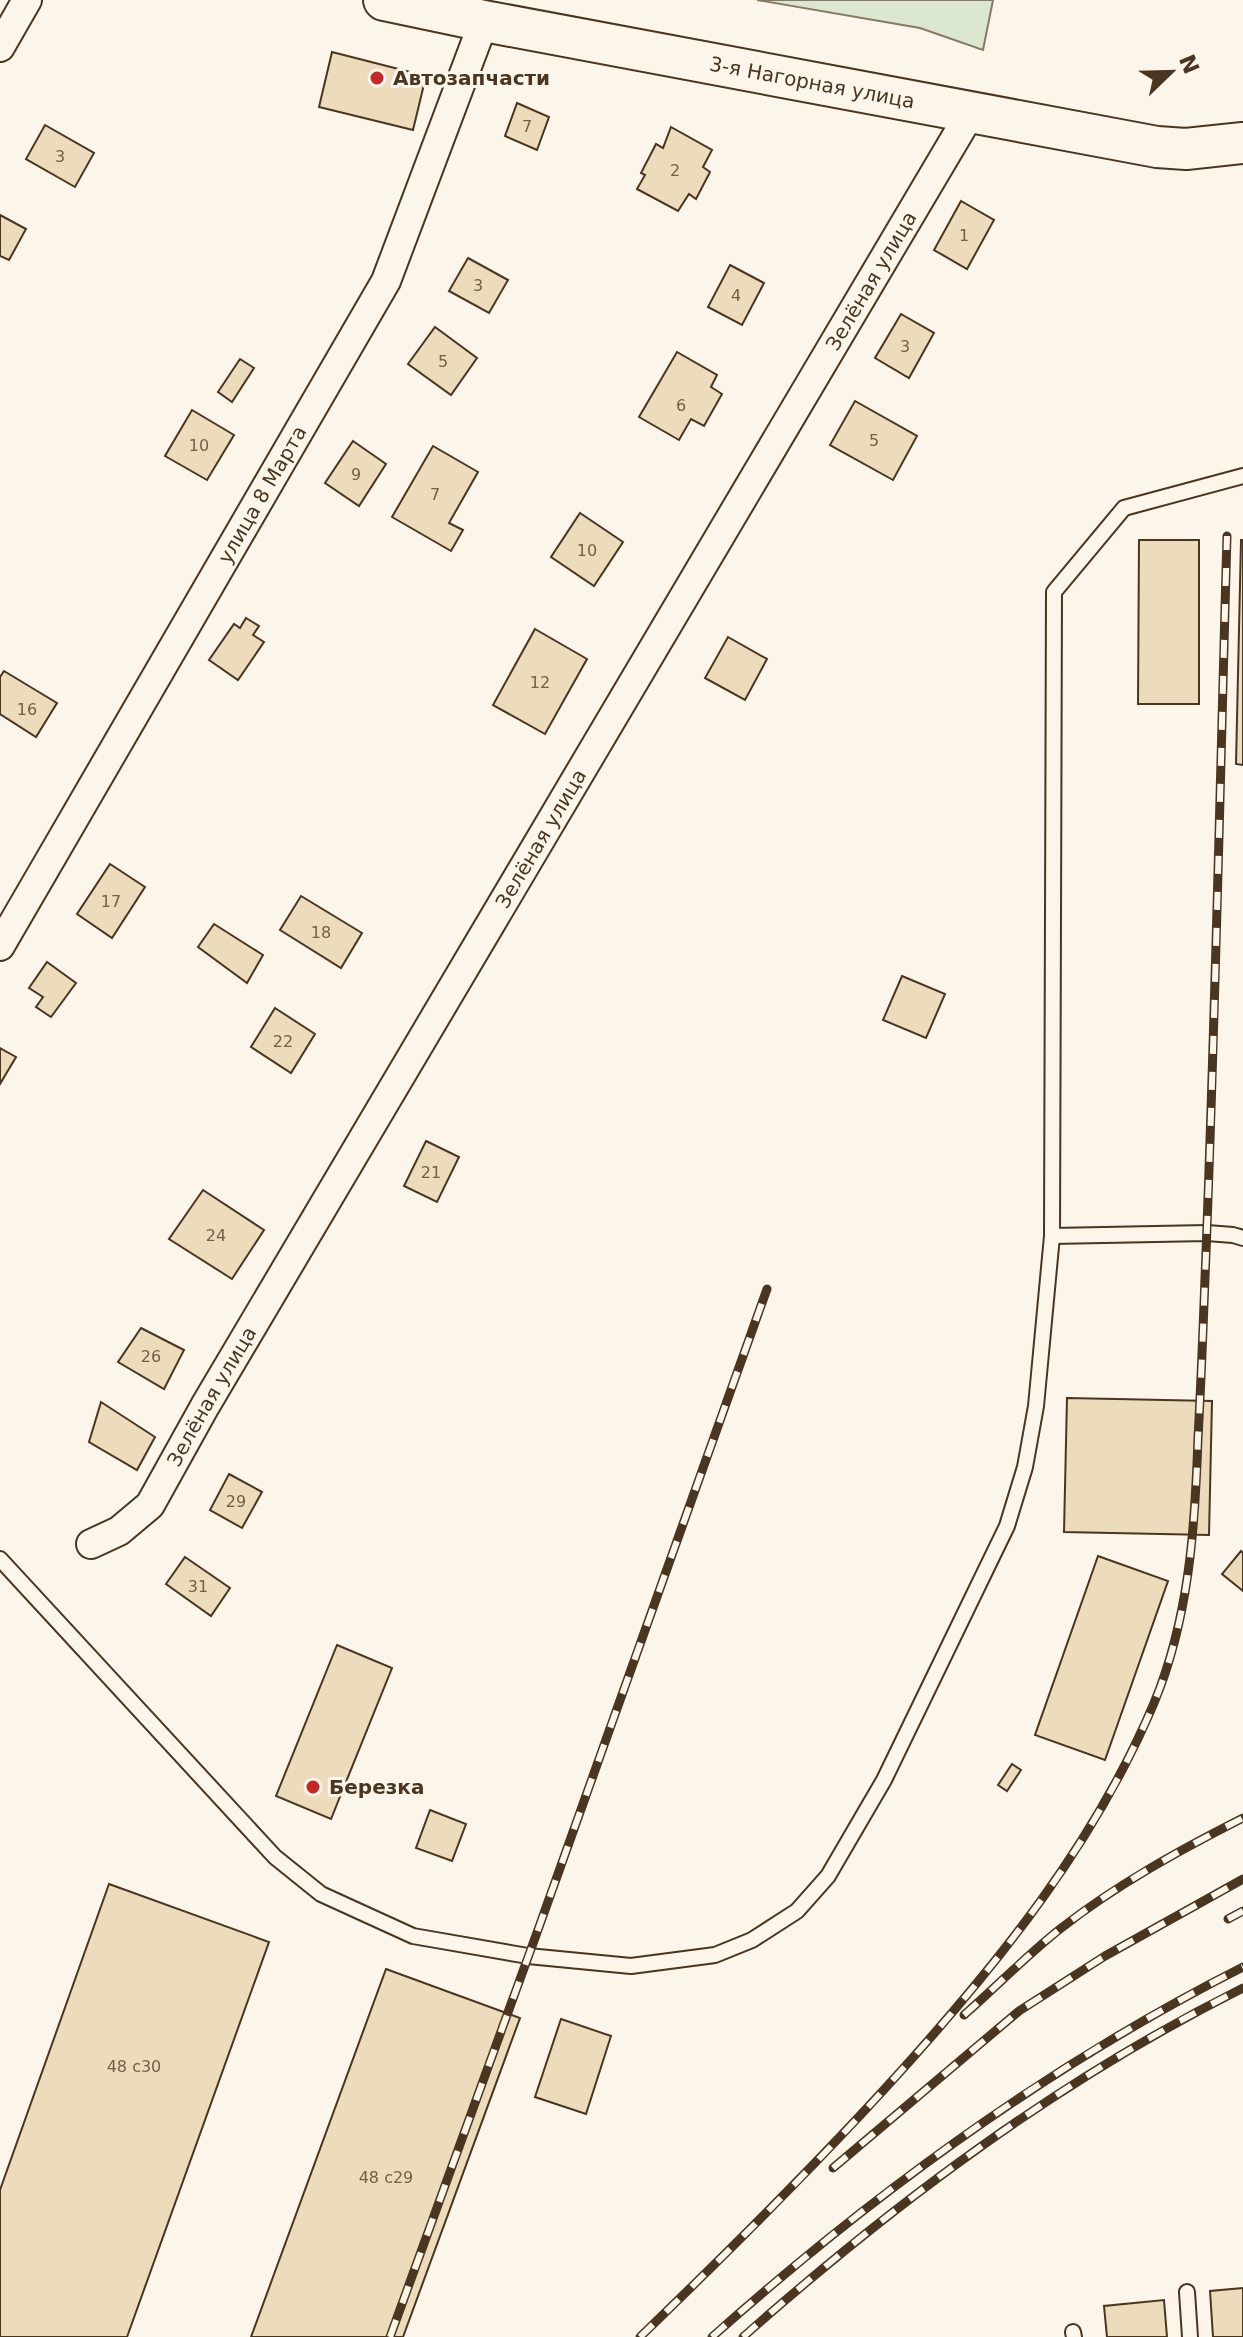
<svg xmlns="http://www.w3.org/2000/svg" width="1243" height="2337" viewBox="0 0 1243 2337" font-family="'DejaVu Sans',sans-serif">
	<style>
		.green { fill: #dce7d0; stroke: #887966; stroke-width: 2 }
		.building { fill: #ecdcbc; stroke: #4a3520; stroke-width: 2 }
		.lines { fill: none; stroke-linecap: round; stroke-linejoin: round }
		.lane-casing { stroke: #4a3520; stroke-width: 18 }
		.street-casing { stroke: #4a3520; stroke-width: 32 }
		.secondary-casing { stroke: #4a3520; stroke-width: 44 }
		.lane { stroke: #fbf6e9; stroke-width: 14 }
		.street { stroke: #fbf6e9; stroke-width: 28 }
		.secondary { stroke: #fbf6e9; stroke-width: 40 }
		.rail-casing { stroke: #4a3520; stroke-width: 9 }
		.rail { stroke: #fbf6e9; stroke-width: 6; stroke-dasharray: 18; stroke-linecap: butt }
		.poi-dot { fill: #c62828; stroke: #fbf6e9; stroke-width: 3 }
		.labels { text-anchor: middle; stroke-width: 6; stroke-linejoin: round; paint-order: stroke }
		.number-label { font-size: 16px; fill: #725f47 }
		.poi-label { font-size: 20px; font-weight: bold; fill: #4a3520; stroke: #fbf6e9; text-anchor: start }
		.street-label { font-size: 20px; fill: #4a3520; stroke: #fbf6e9 }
	</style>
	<rect width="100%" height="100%" fill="#fbf6e9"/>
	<path class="green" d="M757,0H993L983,50L920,28Z"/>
	<g class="building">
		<path d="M332,52L426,76L413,130L319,107Z"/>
		<path d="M517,103L549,117L537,150L505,136Z"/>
		<path d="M45,125L94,153L75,187L26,159Z"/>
		<path d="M671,127L712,150L703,167L710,172L696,199L689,194L678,211L637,189L645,175L641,173L656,144L663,148Z"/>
		<path d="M961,201L994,220L967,269L934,250Z"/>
		<path d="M0,215L26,229L9,260L0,256Z"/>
		<path d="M468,258L508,280L489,313L449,291Z"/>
		<path d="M730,265L764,283L742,325L708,307Z"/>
		<path d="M901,314L934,333L909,378L875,358Z"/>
		<path d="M435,327L477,358L451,395L408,364Z"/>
		<path d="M677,352L717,375L711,387L722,394L704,426L691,419L679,440L639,417Z"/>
		<path d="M240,359L254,368L232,402L218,392Z"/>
		<path d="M855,401L917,436L893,480L830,445Z"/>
		<path d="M192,410L234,435L207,480L165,456Z"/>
		<path d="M353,441L386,464L359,506L325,483Z"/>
		<path d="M433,446L478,472L449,523L463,530L451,551L392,517Z"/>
		<path d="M580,513L623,542L594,586L551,557Z"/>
		<path d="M1139,540H1199V704H1138Z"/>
		<path d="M1241,540H1243V765L1236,764Z"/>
		<path d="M246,618L259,626L253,635L264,642L238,680L209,660L234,624L240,628Z"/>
		<path d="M535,629L587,659L545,734L493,705Z"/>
		<path d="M728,637L767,659L745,700L705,678Z"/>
		<path d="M4,671L57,703L36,737L0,714V677Z"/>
		<path d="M110,864L145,887L112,938L77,914Z"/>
		<path d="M301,896L362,933L341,968L280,930Z"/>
		<path d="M214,924L263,955L247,983L198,947Z"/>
		<path d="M47,962L76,983L51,1017L36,1007L43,997L29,988Z"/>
		<path d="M902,976L945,994L926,1038L883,1020Z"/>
		<path d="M275,1008L315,1034L291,1073L251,1047Z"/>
		<path d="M0,1048L16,1057L0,1084Z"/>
		<path d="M426,1141L459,1157L437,1202L404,1186Z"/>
		<path d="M203,1190L264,1230L232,1279L169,1239Z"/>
		<path d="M141,1328L184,1350L164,1389L118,1362Z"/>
		<path d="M1067,1398L1212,1401L1209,1535L1064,1532Z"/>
		<path d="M101,1402L155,1437L137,1470L89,1442Z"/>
		<path d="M229,1474L262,1492L242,1528L210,1510Z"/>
		<path d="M1241,1551L1243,1553V1591L1222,1574Z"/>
		<path d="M1098,1556L1168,1581L1105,1760L1035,1735Z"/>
		<path d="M185,1557L230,1588L211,1616L166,1584Z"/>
		<path d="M337,1645L392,1668L331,1819L276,1796Z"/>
		<path d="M1012,1764L1021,1770L1007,1791L998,1785Z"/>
		<path d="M430,1810L466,1824L452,1861L416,1848Z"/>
		<path d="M109,1884L269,1942L127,2337H0V2190Z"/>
		<path d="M386,1969L520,2018L403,2337H251Z"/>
		<path d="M561,2019L611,2036L586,2114L535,2097Z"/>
		<path d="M1243,2288V2337H1213L1210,2291Z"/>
		<path d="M1164,2300L1167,2337H1107L1104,2306Z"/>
	</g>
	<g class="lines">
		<g class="lane-casing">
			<g id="lane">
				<path d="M1052,1236L1207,1233L1233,1235L1243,1238"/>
				<path d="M0,1559L275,1857L321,1894L413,1936L528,1956L631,1966L715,1955L752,1940L797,1911L828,1876L884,1780L1007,1526L1025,1467L1036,1406L1052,1236L1054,592L1124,508L1243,476"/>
				<path d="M1187,2292L1190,2337"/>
				<path d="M1073,2332L1074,2337"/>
			</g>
		</g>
		<g class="street-casing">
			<g id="street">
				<path d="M0,47L27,0"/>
				<path id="s1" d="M0,946L386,281L484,21"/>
				<path id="s2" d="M91,1544L119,1531L150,1505L205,1406L971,112"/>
			</g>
		</g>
		<g class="secondary-casing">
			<g id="secondary">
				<path id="s3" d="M384,0L484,21L1157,147L1186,149L1243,143"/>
			</g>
		</g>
		<use href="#lane" class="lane"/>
		<use href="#street" class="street"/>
		<use href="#secondary" class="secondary"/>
		<g class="rail-casing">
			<g id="rail">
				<path d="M1228,1919L1243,1911"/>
				<path d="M964,2015C996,1987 1026,1956 1060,1929C1116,1885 1180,1850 1243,1818"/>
				<path d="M833,2168L1019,2011L1105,1956L1243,1879"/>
				<path d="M390,2337L539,1927L767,1289"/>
				<path d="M640,2337C729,2251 817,2164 900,2072C1000,1961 1095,1843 1154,1703C1189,1619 1195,1528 1198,1438C1201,1384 1203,1331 1205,1278C1215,1031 1220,783 1227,536"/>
				<path d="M712,2337C874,2193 1049,2065 1243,1967"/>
				<path d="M743,2337C897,2201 1059,2080 1243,1988"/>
			</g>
		</g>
		<use href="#rail" class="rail"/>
	</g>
	<g class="poi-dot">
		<circle cx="377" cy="78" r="8"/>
		<circle cx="313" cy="1787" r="8"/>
	</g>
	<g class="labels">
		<g class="number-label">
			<text x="527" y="132">7</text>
			<text x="60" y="162">3</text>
			<text x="675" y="176">2</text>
			<text x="964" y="241">1</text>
			<text x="478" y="291">3</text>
			<text x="736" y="301">4</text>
			<text x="905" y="352">3</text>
			<text x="443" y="367">5</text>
			<text x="681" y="411">6</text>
			<text x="874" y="446">5</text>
			<text x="199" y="451">10</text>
			<text x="356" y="480">9</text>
			<text x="435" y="500">7</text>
			<text x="587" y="556">10</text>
			<text x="540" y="688">12</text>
			<text x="27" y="715">16</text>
			<text x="111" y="907">17</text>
			<text x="321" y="938">18</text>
			<text x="283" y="1047">22</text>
			<text x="431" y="1178">21</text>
			<text x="216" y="1241">24</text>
			<text x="151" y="1362">26</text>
			<text x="236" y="1507">29</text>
			<text x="198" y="1592">31</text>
			<text x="134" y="2072">48 с30</text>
			<text x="386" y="2183">48 с29</text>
		</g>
		<g class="poi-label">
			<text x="393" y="85">Автозапчасти</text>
			<text x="329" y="1794">Березка</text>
		</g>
		<g class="street-label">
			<text dy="7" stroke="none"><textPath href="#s3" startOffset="436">3-я Нагорная улица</textPath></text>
			<text dy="7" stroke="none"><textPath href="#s2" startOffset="1492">Зелёная улица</textPath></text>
			<text dy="7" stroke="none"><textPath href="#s1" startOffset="522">улица 8 Марта</textPath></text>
			<text dy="7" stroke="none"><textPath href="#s2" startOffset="844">Зелёная улица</textPath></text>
			<text dy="7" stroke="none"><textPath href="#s2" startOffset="196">Зелёная улица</textPath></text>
		</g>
	</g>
	<g transform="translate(1171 72) rotate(67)" stroke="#fbf6e9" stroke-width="6" paint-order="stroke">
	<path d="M0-6L14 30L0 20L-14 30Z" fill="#4a3520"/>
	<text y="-12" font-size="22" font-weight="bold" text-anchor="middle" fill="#4a3520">N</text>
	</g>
</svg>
